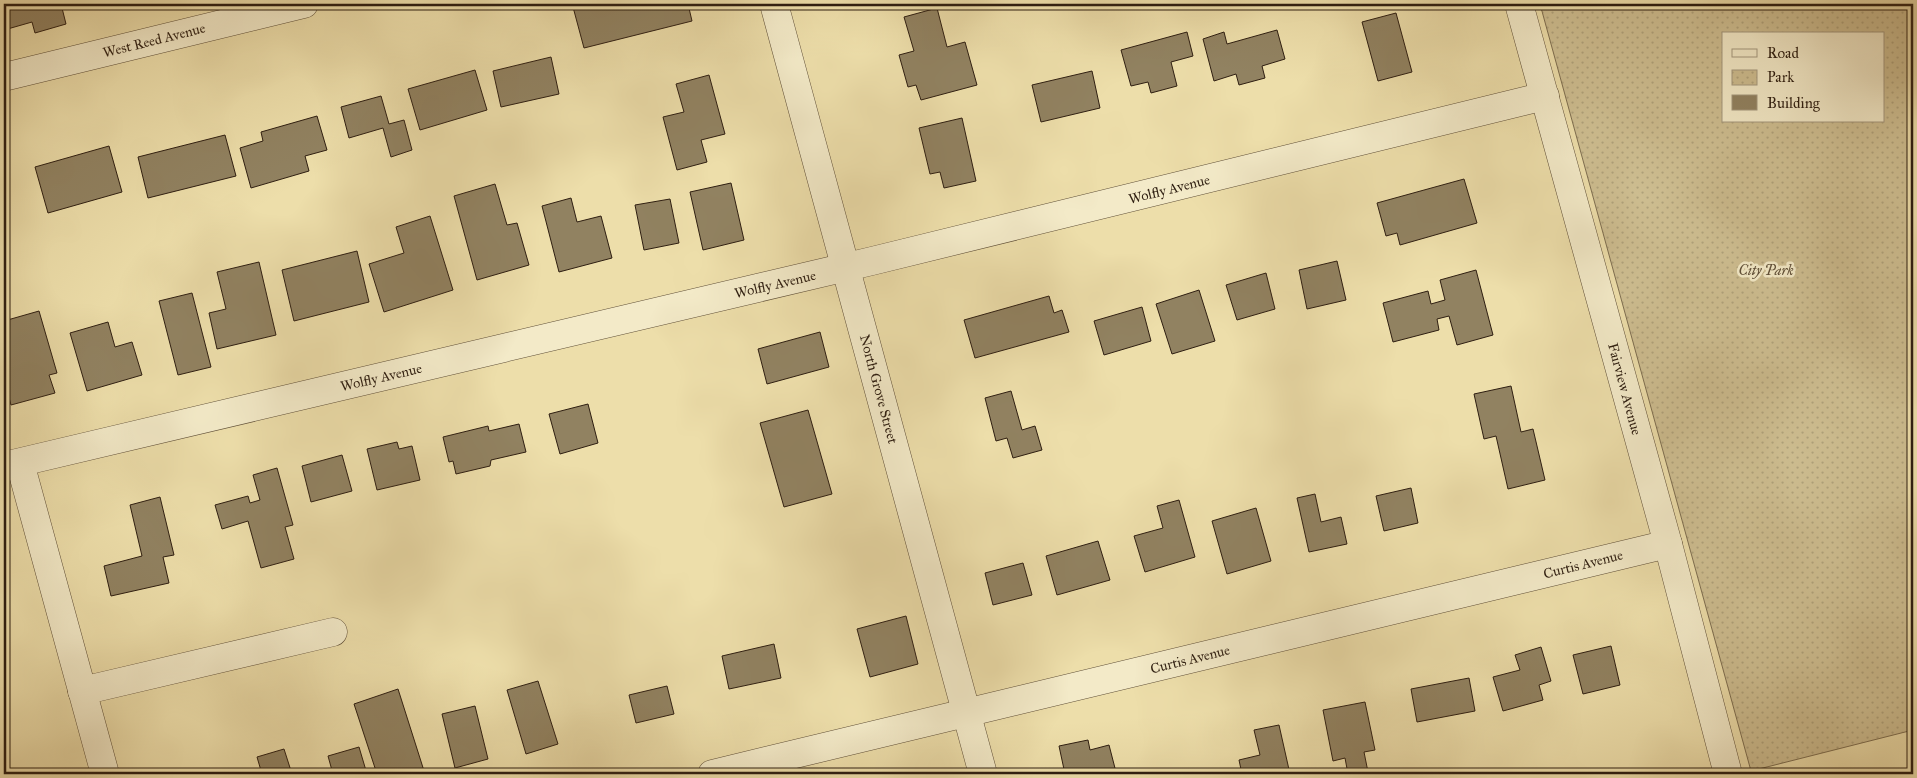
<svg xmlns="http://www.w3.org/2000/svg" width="1917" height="778" viewBox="0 0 1917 778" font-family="'IM FELL Great Primer',serif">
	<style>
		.park { fill: url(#park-dots); stroke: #7e6e50; fill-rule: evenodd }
		.building { fill: #918261; stroke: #2e1e11 }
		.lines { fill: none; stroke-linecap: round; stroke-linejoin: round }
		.minor-casing { stroke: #5e4e37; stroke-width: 29 }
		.minor { stroke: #f3eac8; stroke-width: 28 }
		.labels { text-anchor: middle; stroke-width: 5; stroke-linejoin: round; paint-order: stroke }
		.street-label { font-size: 14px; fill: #2e1e11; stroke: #f3eac8 }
		.park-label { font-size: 14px; font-style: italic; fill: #5e4e37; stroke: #f3eac8 }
	</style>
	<defs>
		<pattern id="park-dots" width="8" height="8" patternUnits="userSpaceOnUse" patternTransform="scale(1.25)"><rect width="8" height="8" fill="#cdbd90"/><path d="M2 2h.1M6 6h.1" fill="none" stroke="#b0a27b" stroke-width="1.8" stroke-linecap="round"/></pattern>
	</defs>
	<rect width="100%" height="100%" fill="#eddeaa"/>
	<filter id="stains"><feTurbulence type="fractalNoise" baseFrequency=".004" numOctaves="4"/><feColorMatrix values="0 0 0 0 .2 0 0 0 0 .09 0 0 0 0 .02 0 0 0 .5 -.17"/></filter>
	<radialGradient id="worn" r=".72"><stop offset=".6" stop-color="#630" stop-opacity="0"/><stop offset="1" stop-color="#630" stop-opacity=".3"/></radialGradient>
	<path class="park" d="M1540,4H1913V730L1751,771ZM1723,34H1883V121H1723Z"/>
	<g class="building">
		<path d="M4,4H61L66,24L35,33L32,22L4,30Z"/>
		<path d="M586,4H688L692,21L584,48L573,7Z"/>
		<path d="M937,8L947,47L965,42L977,85L921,100L916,85L908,87L899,55L914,51L904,17Z"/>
		<path d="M1396,13L1412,72L1378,81L1362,22Z"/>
		<path d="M1277,30L1285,59L1262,66L1265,78L1239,85L1236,74L1214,81L1203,39L1224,32L1227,44Z"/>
		<path d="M1187,32L1193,56L1171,62L1177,86L1151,93L1148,82L1131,86L1121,50Z"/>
		<path d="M551,57L559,94L501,107L493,71Z"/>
		<path d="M475,70L487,110L420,130L408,89Z"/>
		<path d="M1092,71L1100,108L1041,122L1032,85Z"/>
		<path d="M709,75L725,134L701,140L707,162L677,170L663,117L684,112L676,84Z"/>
		<path d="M381,96L389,124L404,120L412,150L391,157L383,128L349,138L341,107Z"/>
		<path d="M317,116L327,150L305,156L309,171L251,188L240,148L263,141L261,132Z"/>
		<path d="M962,118L976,181L944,188L940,172L930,174L919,128Z"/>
		<path d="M225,135L236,176L148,198L138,157Z"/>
		<path d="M109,146L122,192L48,213L35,167Z"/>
		<path d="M1464,179L1477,223L1400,245L1397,233L1386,236L1377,203Z"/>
		<path d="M731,183L744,240L703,250L690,192Z"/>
		<path d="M495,184L507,225L517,223L529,265L477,280L454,196Z"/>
		<path d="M571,198L577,222L601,216L612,258L559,272L542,206Z"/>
		<path d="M670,199L679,243L644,250L635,205Z"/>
		<path d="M430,216L453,290L384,312L369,264L404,253L396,227Z"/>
		<path d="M357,251L369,302L294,321L282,270Z"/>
		<path d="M1337,261L1346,300L1307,309L1299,270Z"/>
		<path d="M259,262L276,335L217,349L209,313L226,309L217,272Z"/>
		<path d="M1476,270L1493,335L1457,345L1449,316L1437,319L1439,330L1393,342L1383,303L1428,291L1431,304L1445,300L1440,280Z"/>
		<path d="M1266,273L1275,309L1237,320L1226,285Z"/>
		<path d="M1199,290L1215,341L1172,354L1156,304Z"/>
		<path d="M192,293L211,367L178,375L159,301Z"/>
		<path d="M1049,296L1054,313L1062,310L1069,332L975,358L964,320Z"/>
		<path d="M1142,307L1151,341L1104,355L1094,321Z"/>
		<path d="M39,311L57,373L49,375L55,393L11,405L4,379V321Z"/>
		<path d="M108,322L115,347L132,342L142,375L87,391L70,333Z"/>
		<path d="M820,332L829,367L767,384L758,349Z"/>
		<path d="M1511,386L1521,432L1533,429L1545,480L1508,489L1496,436L1484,439L1474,394Z"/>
		<path d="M1011,391L1022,430L1035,426L1042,450L1013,458L1007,438L996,441L985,398Z"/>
		<path d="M588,404L598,443L560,454L549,414Z"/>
		<path d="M808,410L832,494L784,507L760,423Z"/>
		<path d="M519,424L526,452L491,460L490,466L456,474L453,461L449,462L443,437L488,426L489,431Z"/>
		<path d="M397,442L399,449L412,446L420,480L377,490L367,449Z"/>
		<path d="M342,455L352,491L311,502L302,466Z"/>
		<path d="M277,468L293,525L285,527L294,559L261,568L248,521L222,529L215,505L248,496L250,503L260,500L253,475Z"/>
		<path d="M1411,488L1418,523L1384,531L1376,496Z"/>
		<path d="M1315,494L1321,522L1341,517L1347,544L1309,552L1297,498Z"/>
		<path d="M160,497L174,555L163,557L169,583L111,596L104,566L142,556L130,505Z"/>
		<path d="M1179,500L1195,557L1145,572L1134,536L1163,528L1157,506Z"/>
		<path d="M1256,508L1271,561L1227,574L1212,521Z"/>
		<path d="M1098,541L1110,580L1057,595L1046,556Z"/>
		<path d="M1023,563L1032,595L993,605L985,573Z"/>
		<path d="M906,616L918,664L870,677L857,629Z"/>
		<path d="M774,644L781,678L729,689L722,656Z"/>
		<path d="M1611,646L1620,685L1583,694L1573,655Z"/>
		<path d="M1541,647L1551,681L1539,685L1543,700L1503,711L1493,677L1520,670L1515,655Z"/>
		<path d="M1469,678L1475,711L1417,722L1411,689Z"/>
		<path d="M538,681L558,744L526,754L507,690Z"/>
		<path d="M667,686L674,714L636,723L629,695Z"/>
		<path d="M398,689L425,774H377L354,704Z"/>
		<path d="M1365,702L1375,750L1364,752L1368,772L1348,774L1345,758L1333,761L1323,710Z"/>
		<path d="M475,706L488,759L455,768L442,714Z"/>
		<path d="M1279,725L1290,774H1242L1239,760L1260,755L1254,730Z"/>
		<path d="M1088,740L1090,750L1109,745L1116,772L1104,774H1065L1059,746Z"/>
		<path d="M359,747L367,774H333L328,756Z"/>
		<path d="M284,749L292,774H262L257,757Z"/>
	</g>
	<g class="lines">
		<g class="minor-casing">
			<g id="minor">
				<path d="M774,4L983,774"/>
				<path d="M1519,4L1668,544L1728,774"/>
				<path d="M4,77L304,4"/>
				<path d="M20,463L105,774"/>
				<path d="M4,466L872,261L1545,96"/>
				<path d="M82,691L333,632"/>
				<path d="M712,774L1668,544"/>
			</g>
		</g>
		<use href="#minor" class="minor"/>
	</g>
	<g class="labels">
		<g class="street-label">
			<text transform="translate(154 40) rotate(-14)" y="5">West Reed Avenue</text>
			<text transform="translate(1169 189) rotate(-14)" y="5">Wolfly Avenue</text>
			<text transform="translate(775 284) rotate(-13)" y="5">Wolfly Avenue</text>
			<text transform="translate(381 377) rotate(-13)" y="5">Wolfly Avenue</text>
			<text transform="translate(879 389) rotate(75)" y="5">North Grove Street</text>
			<text transform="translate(1625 389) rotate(75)" y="5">Fairview Avenue</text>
			<text transform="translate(1583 564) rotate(-14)" y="5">Curtis Avenue</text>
			<text transform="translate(1190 659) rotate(-14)" y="5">Curtis Avenue</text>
		</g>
		<g class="park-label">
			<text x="1766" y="275">City Park</text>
		</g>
	</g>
	<rect width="1917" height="778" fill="none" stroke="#eddeaa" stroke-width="20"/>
	<rect x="5" y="5" width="1907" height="768" fill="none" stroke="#2e1e11" stroke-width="2.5"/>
	<rect x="10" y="10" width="1897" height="758" fill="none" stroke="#2e1e11"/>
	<rect x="1722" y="32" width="162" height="90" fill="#f3eac8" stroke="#a4987f"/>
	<rect x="1732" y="49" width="25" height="8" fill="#f3eac8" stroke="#a4987f"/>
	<text x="1767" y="58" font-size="15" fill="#2e1e11">Road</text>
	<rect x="1732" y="70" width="25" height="15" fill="url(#park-dots)" stroke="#a4987f"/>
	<text x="1767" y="82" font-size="15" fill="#2e1e11">Park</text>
	<rect x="1732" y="95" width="25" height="15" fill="#918261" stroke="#a4987f"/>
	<text x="1767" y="108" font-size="15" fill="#2e1e11">Building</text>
	<rect width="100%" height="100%" filter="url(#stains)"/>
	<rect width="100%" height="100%" fill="url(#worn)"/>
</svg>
